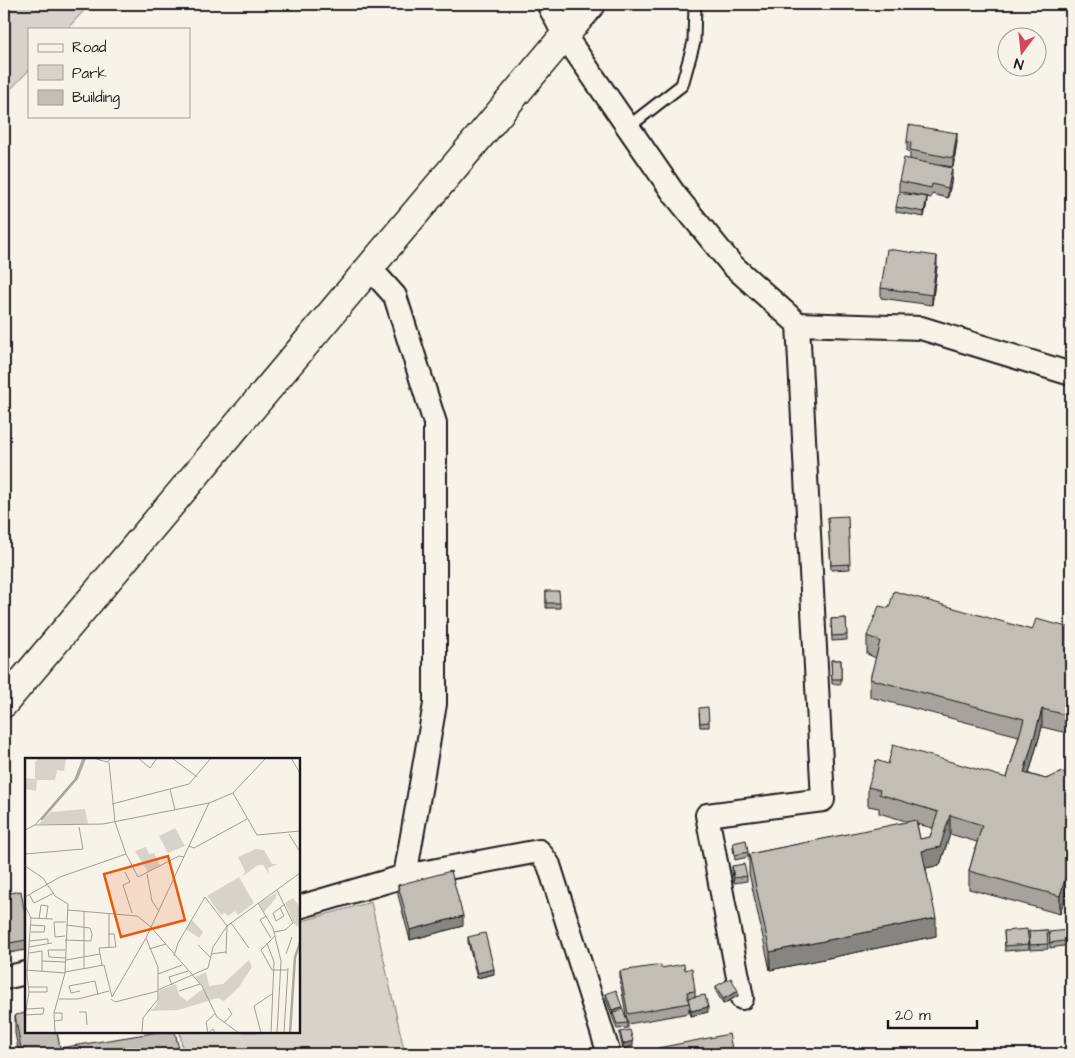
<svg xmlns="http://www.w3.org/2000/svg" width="1075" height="1058" viewBox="0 0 1075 1058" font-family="'Architects Daughter',sans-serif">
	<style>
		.green { fill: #d7d3cb; stroke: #7a7874 }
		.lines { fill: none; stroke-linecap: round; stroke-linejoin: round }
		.service-casing { stroke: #1c1c1c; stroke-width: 15 }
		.minor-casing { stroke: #1c1c1c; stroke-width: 26 }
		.tertiary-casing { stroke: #1c1c1c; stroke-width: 31 }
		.service { stroke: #f7f3e8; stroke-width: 11 }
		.minor { stroke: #f7f3e8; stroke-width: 22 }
		.tertiary { stroke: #f7f3e8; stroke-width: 28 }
		.wall { fill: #a5a39c; stroke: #1c1c1c; fill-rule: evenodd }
		.shaded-wall { fill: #86857f; stroke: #1c1c1c }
		.building { fill: #c0beb5; stroke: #1c1c1c }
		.inset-river { fill: none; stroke: #aca9a2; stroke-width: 2.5 }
		.inset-road { fill: none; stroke: #9f9d96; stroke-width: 1 }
		.view { fill: #e8590c; fill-opacity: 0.15; stroke: #e8590c; stroke-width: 2.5 }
		.inset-edge { fill: none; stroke: #1c1c1c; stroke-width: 2.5 }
	</style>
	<rect width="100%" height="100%" fill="#f7f3e8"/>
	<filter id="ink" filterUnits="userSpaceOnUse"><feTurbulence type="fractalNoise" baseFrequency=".02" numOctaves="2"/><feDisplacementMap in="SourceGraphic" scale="10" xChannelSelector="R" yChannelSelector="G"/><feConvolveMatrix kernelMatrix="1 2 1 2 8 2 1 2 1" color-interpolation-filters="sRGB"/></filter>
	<g filter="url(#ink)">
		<g class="green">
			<path d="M4,4H90L67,29H29V70L9,91L4,87Z"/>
			<path d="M371,902L405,1054H183L180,1032H299V922Z"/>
		</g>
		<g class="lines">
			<g class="service-casing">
				<path id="service" d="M628,127L682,85L694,42L695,4"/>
			</g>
			<g class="minor-casing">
				<g id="minor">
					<path d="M548,4L565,36L675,195L732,265L798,324L921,328L1071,374"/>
					<path d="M369,267L395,296L435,423V704L405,876"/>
					<path d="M299,907L405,876L539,851L549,865L609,1054"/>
					<path d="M4,978L26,973"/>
					<path d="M742,998L707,815L823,800L798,324"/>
				</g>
			</g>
			<g class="tertiary-casing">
				<path id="tertiary" d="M4,703L591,4"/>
			</g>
			<use href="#service" class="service"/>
			<use href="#minor" class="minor"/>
			<use href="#tertiary" class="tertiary"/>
		</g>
		<g class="wall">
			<path d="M907,141L957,142L953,167L940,165L952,177L948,198L932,194L931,198L899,191V181L910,159V153L907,151Z"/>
			<path d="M927,202L924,217L896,212V207Z"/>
			<path d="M937,266L932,305L881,298V288Z"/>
			<path d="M828,517L850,564V569L831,570Z"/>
			<path d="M546,591L560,603V608H546Z"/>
			<path d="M889,608L1032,630L1071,628V734L1042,727L1029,774L1046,779L1062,772L1060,914L969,889V871L977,842L950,834L940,865L926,868L936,936L770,970L749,873V854L909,822L879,813V808L868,806V787L888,764L1007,778L1019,736L870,697V679L876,658L867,654V636ZM917,824L933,828L930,837L920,839Z"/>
			<path d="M846,618L847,640L832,641L831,619Z"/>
			<path d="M831,660H841V684H832Z"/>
			<path d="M699,713L709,722V727H700Z"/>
			<path d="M733,843L748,852V857L735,860L733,848Z"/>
			<path d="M732,866L747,876V881L734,883L732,871Z"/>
			<path d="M398,885L463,926L410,940L398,895Z"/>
			<path d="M4,894L26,920V950L4,954Z"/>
			<path d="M1047,930L1048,949L1030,950L1029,931Z"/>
			<path d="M1004,931L1029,944V949L1005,951Z"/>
			<path d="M1049,932L1070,940V945L1050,948Z"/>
			<path d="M468,937L494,974L477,978L468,942Z"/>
			<path d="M661,968L685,970L695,991V997L708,1012L691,1016L689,1008V1013L628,1024V1028L617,1029L606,999V994L622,1009L627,1020L620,981V971Z"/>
			<path d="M716,986L738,996L723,1004L716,991Z"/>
			<path d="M15,1015L60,1048L180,1054H19L15,1033Z"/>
			<path d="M620,1032L633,1046L623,1049L620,1037Z"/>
		</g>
		<g class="shaded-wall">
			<path d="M957,133V142L953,167V158Z"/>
			<path d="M952,168V177L948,198V188Z"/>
			<path d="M927,197V202L924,217V212Z"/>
			<path d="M937,256V266L932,305V295Z"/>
			<path d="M1042,709V727L1024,791V773Z"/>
			<path d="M950,815V834L940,865L922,869V851Z"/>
			<path d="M1071,859V877L1060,914V896Z"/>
			<path d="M463,916V926L410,940V930Z"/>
			<path d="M936,918V936L770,970V952Z"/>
			<path d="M494,969V974L477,978V973Z"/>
			<path d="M738,991V996L723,1004V999Z"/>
			<path d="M622,1007V1012L613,1013L612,1015V1010Z"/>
			<path d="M708,1007V1012L691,1016V1011Z"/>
			<path d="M633,1041V1046L623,1049V1044Z"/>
		</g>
		<g class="building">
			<path d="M909,125L957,133L953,158L910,150L911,143L907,141Z"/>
			<path d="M904,158L952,168L948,188L932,184L931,188L899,181Z"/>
			<path d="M899,193L927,197L924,212L896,207Z"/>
			<path d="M887,249L937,256L932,295L881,288Z"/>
			<path d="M848,516L850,564L831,565L828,517Z"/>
			<path d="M546,591H559L560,603H546Z"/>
			<path d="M894,591L1032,630L1036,619L1071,628V716L1042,709L1024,773L1046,779L1062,772L1071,775V859L1060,896L969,871L982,825L950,815L940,847L922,851L936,918L770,952L749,854L916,820L920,839L930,837L938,812L879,794L880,790L868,787L876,760L888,764L893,745L1007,778L1024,719L870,679L880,641L867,636L879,606L889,608Z"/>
			<path d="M846,618L847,635L832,636L831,619Z"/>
			<path d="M831,660H841V679H832Z"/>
			<path d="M708,707L709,722L700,723L699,708Z"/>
			<path d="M746,840L748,852L735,855L733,843Z"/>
			<path d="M744,864L747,876L734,878L732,866Z"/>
			<path d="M451,871L463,916L410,930L398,885Z"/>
			<path d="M21,891L26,920V940L4,944V894Z"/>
			<path d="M1027,929L1029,944L1005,946L1004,931Z"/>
			<path d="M1047,930L1048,944L1030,945L1029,931Z"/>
			<path d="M1069,930L1070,940L1050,943L1049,932Z"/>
			<path d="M485,933L494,969L477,973L468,937Z"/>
			<path d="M684,964L685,970L692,968L695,991L687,992L689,1003L628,1014L620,971L661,965V968Z"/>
			<path d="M731,978L738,991L723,999L716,986Z"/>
			<path d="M616,990L622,1007L612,1010L606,994Z"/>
			<path d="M705,995L708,1007L691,1011L688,998Z"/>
			<path d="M623,1009L628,1023L617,1024L613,1013Z"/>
			<path d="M26,1013V1032H57L60,1048L158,1032H175L180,1054H22L15,1015Z"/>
			<path d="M630,1030L633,1041L623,1044L620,1032Z"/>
			<path d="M729,1034L733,1054H659L658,1048Z"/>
		</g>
	</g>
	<g transform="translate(25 758)">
		<rect width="275" height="275" fill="#f7f3e8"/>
		<path d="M14,0L41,1L39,13L32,12L30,22H12L11,33L0,31V20L10,21V4ZM60,51L63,66H14L26,54ZM150,70L160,88L143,95L134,78ZM121,89L124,96L129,95L135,107L123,114L110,93ZM231,91L239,92L247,106H253L243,110L244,116L238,107H233L218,118L220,113L213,99ZM214,119L229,145L213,157L210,153L203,158L200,155L196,157L182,138ZM252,134L251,140L239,154L234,145ZM268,140L275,149V170L269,166L260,145ZM167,162L178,174L174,180L161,171ZM224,202L227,209L214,229L199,243L193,240L153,252L125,253L131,248L135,232L151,226L154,237L162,243L179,230L170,219L181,214L184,228L198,226Z" fill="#d7d3cb"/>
		<path class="inset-river" d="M16,62L52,20L60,0M265,275L270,199L275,185"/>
		<path class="inset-road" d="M68,0L82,4L87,0M113,0L125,10L132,0M147,0L172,19M266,0L275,15M84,4L90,64L101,96L113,119L154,98L159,99M145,31L150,52M208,35L232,77L275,73M87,46L164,26L186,0M10,67L50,21L58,0M0,72L10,67L78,66L184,45L208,35L241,0M264,76L275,94M164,88L169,90L222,61M0,96L58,91L54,69M0,108L18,120L30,138L43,146L40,215L29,255L30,275M100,114L105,124L98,127L107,155M122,116L127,143L133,152M4,136L9,145L29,135M0,139L35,119L101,96M233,145L248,170L256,203L252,275M0,148L6,160L2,216L4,234L0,258M255,150L259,158L251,163L248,155L255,150L260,146M43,152L112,158L126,169L177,228L192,259L214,275M241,158L235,162L246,180M6,160L28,161M14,161L16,147L23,148L21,161M206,165L224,190M6,167L20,168L19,174H6M249,174L260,172L268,165L252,132M40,178L30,179L29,164H41M250,178L236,192L247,212H262M40,182L66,183L67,176L65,170L41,167M5,183L23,181V186M242,185L249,204L246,275M173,187L185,199M4,189L27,185M84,189V156M124,191L141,186M40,192H23L24,199L41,200M4,195L17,193V213M186,196L201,194M261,196L267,179M149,198L153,185L180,139L202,168L201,196M41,202L75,196M17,203L40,204M77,207L74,190L91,189L89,176H83M59,211V154M0,212L40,215M40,214L79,207L87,239M133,216L157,207M147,227L144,219L163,213M3,229H22V234H4M133,232L183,210L188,189L202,168L275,115M55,233L46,235L44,228L70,223L73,237M154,233L175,226M87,239L121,180L184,45M34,241H53L84,233M86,241L90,244L133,233M54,254H61L62,267M29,255H37V262L29,263M190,256L181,264L183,275L188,271L190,275M0,257L18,256L19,250L1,251M200,264L207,256L203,250M117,275L118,260L133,241V209L121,180M236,275L229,248L247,236M259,275L263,210"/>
		<path class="view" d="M143,98L160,162L96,179L79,116Z"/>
		<rect width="275" height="275" class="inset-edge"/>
	</g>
	<rect width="1075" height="1058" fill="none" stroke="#f7f3e8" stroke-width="20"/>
	<rect x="10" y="10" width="1055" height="1038" fill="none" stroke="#1c1c1c" stroke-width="2" filter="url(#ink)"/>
	<rect x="28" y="28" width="162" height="90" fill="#f7f3e8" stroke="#9f9d96"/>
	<rect x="38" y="44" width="25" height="8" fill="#f7f3e8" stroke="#9f9d96"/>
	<text x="72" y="52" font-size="15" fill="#1c1c1c">Road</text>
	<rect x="38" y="65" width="25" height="15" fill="#d7d3cb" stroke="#9f9d96"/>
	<text x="72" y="78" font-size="15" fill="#1c1c1c">Park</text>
	<rect x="38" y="90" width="25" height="15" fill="#c0beb5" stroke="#9f9d96"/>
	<text x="72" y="102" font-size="15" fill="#1c1c1c">Building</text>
	<g transform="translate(1022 52) rotate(195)"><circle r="24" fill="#f7f3e8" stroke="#9f9d96"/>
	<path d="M0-4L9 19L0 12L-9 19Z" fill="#d1495b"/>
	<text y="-8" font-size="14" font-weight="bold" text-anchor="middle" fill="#1c1c1c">N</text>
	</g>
	<path d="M888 1020v8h89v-8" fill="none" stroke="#1c1c1c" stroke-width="2.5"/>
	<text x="895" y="1020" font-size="15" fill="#1c1c1c" stroke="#f7f3e8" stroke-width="4" paint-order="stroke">20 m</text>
</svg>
